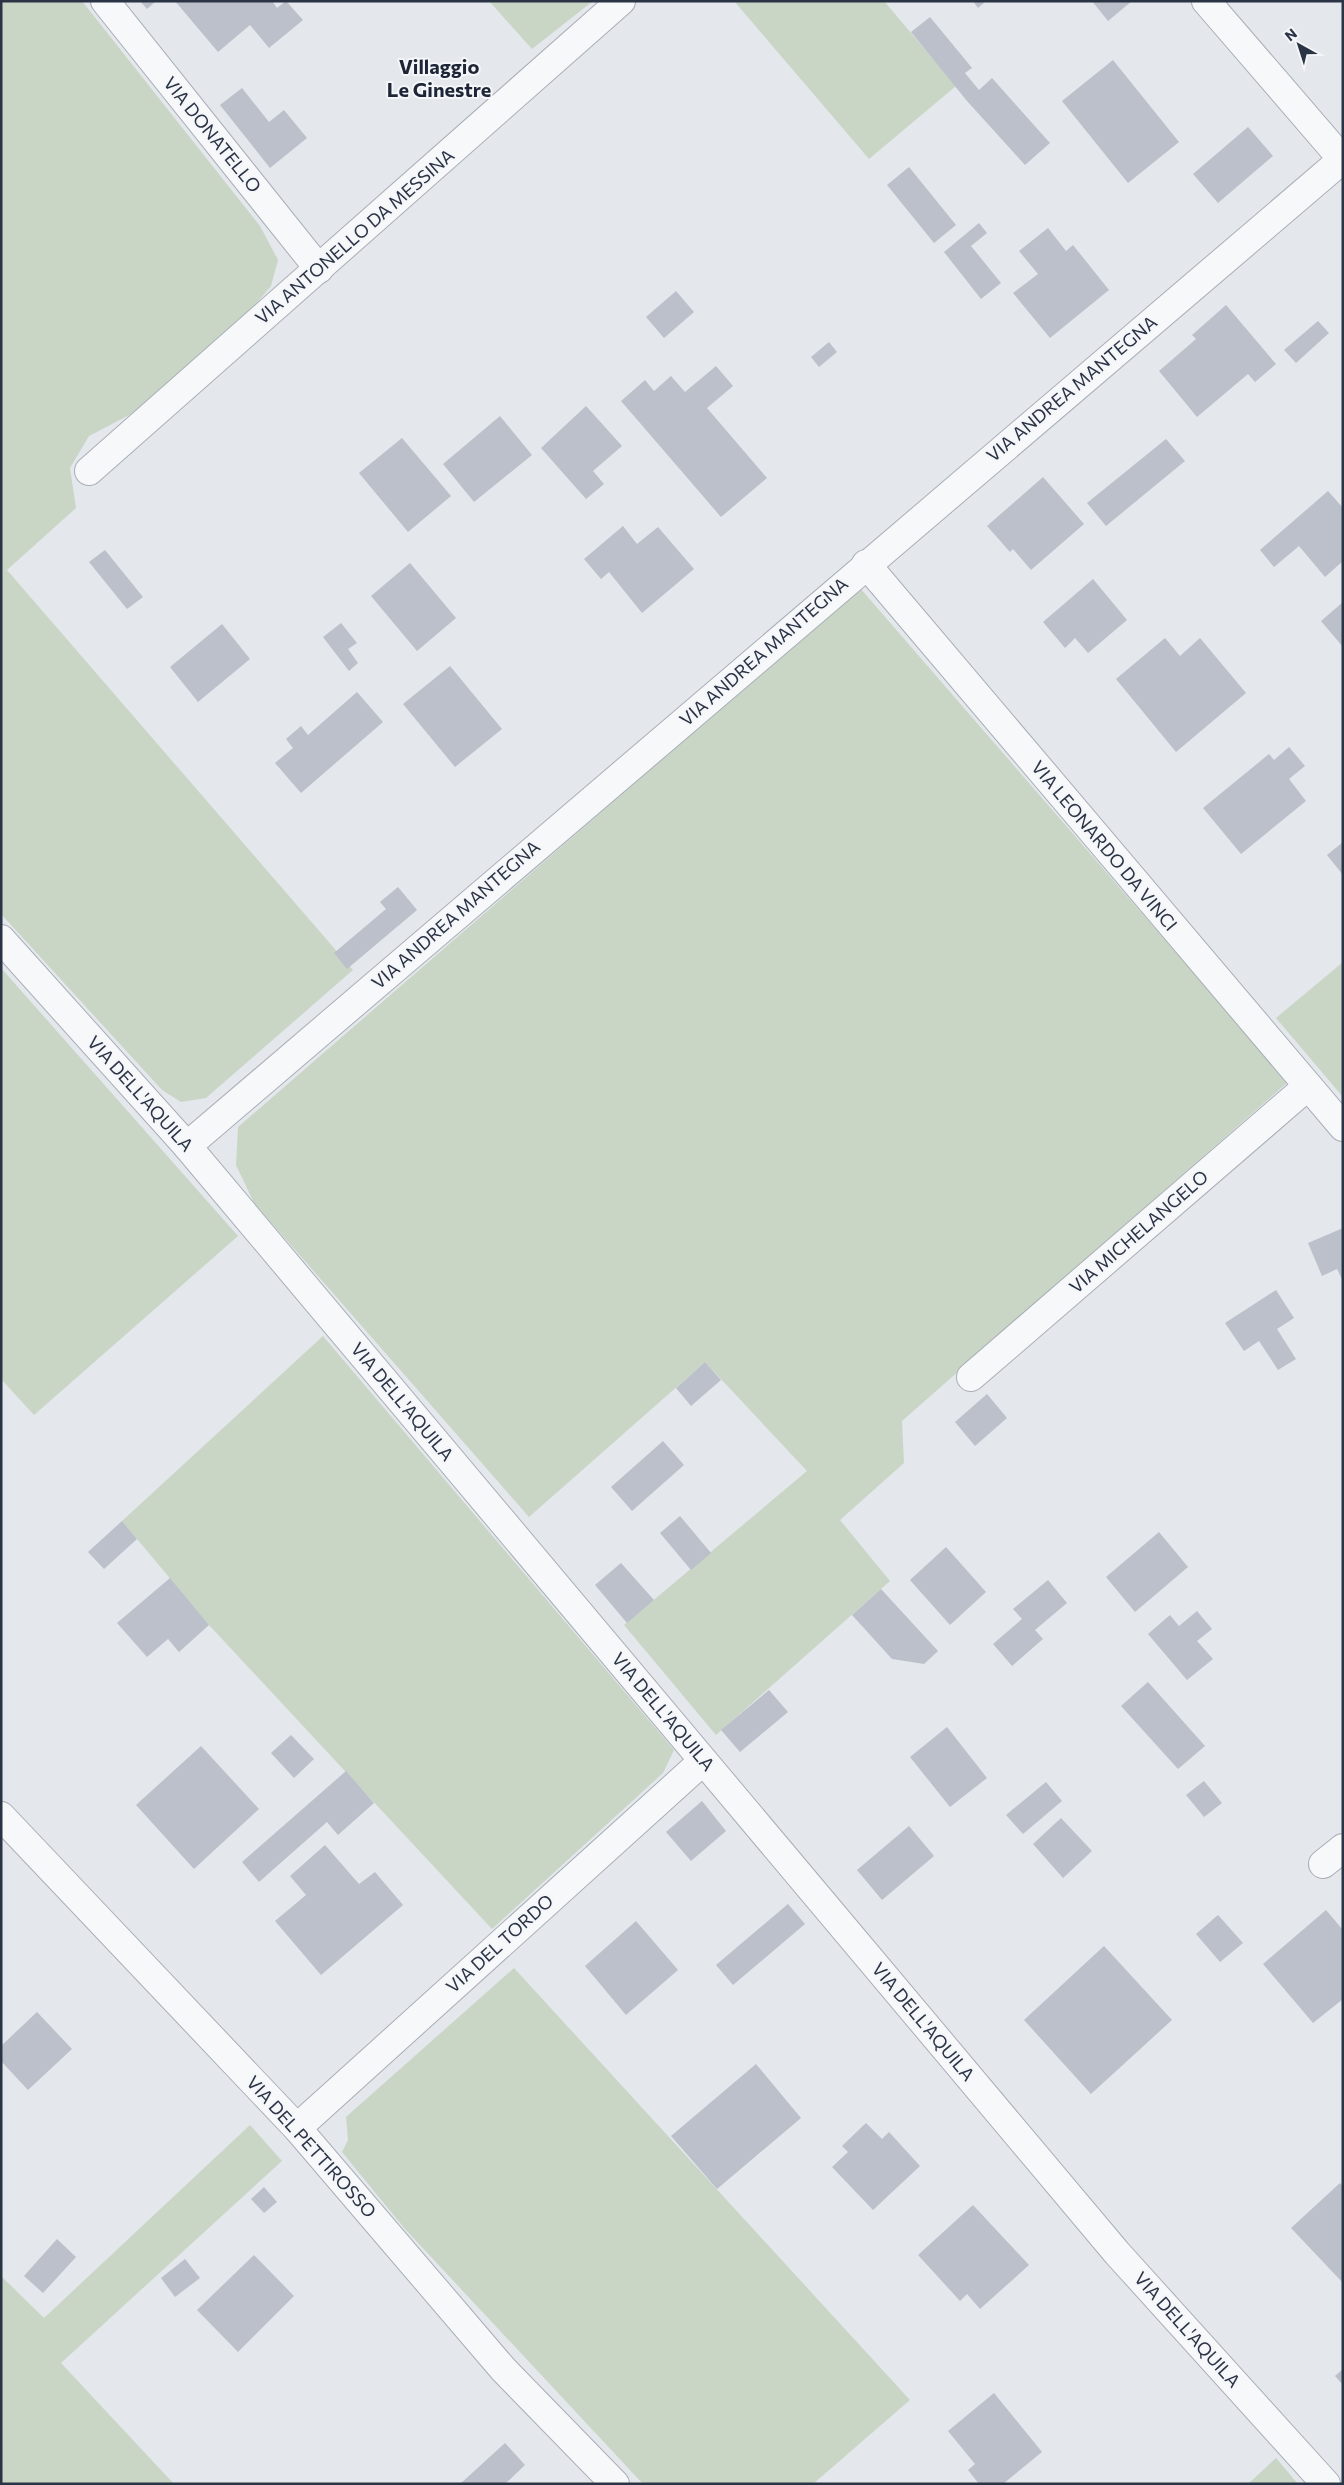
<svg xmlns="http://www.w3.org/2000/svg" width="1344" height="2485" viewBox="0 0 1344 2485" font-family="Commissioner,sans-serif">
	<style>
		.green { fill: #c9d6c5 }
		.building { fill: #bbc0ca }
		.lines { fill: none; stroke-linecap: round; stroke-linejoin: round }
		.minor-casing { stroke: #a9aeb7; stroke-width: 30 }
		.minor { stroke: #f7f8fa; stroke-width: 28 }
		.labels { text-anchor: middle; stroke-width: 4; stroke-linejoin: round; paint-order: stroke }
		.street-label { font-size: 18px; fill: #2b3445; stroke: #f4f6f9 }
		.quarter-label { font-size: 20px; font-weight: bold; fill: #1d2536; stroke: #f4f6f9 }
	</style>
	<rect width="100%" height="100%" fill="#e4e7ec"/>
	<g class="green">
		<path d="M1,1H82L260,226L278,260L271,286L249,312L135,412L89,436L70,468L76,508L7,570L353,970L206,1098L181,1102L162,1090L1,914Z"/>
		<path d="M489,1H593L532,49Z"/>
		<path d="M734,1H884L956,86L869,159Z"/>
		<path d="M860,588L1288,1082L902,1421L904,1463L840,1520L890,1581L716,1735L624,1625L807,1471L705,1362L529,1517L254,1203L236,1165L238,1127Z"/>
		<path d="M1343,962V1097L1276,1018Z"/>
		<path d="M1,968L238,1236L34,1415L1,1379Z"/>
		<path d="M323,1336L674,1750L663,1773L492,1929L209,1625L122,1521Z"/>
		<path d="M514,1968L910,2400L813,2484H643L405,2229L342,2152L348,2140L346,2117Z"/>
		<path d="M250,2125L282,2161L61,2363L174,2484H1V2276L44,2318Z"/>
		<path d="M1276,2458L1298,2484H1248Z"/>
	</g>
	<g class="building">
		<path d="M140,1H156L147,9Z"/>
		<path d="M175,1H272L277,8L286,1L303,20L269,48L250,25L218,52Z"/>
		<path d="M973,1H986L978,8Z"/>
		<path d="M1092,1H1132L1108,21Z"/>
		<path d="M930,17L972,68L965,73L979,90L992,78L1050,143L1025,165L967,101L911,32Z"/>
		<path d="M1113,60L1179,142L1128,183L1062,101Z"/>
		<path d="M242,88L269,122L284,110L307,138L270,168L220,105Z"/>
		<path d="M1248,127L1273,156L1218,203L1193,174Z"/>
		<path d="M909,167L956,225L934,243L887,185Z"/>
		<path d="M979,223L987,233L971,246L1001,283L981,299L944,252Z"/>
		<path d="M1048,228L1066,251L1073,245L1109,290L1050,338L1013,293L1038,274L1019,251Z"/>
		<path d="M676,291L694,312L664,338L646,317Z"/>
		<path d="M1226,305L1276,364L1255,382L1248,374L1197,417L1159,371L1196,339L1192,335Z"/>
		<path d="M1318,321L1329,333L1296,363L1284,350Z"/>
		<path d="M829,342L837,352L819,367L811,357Z"/>
		<path d="M716,366L733,386L707,408L767,478L721,517L621,401L645,380L654,391L671,376L685,392Z"/>
		<path d="M586,406L622,446L593,471L604,484L586,499L541,448Z"/>
		<path d="M500,416L532,455L474,502L443,464Z"/>
		<path d="M402,438L451,496L408,532L359,473Z"/>
		<path d="M1166,439L1185,461L1106,526L1087,503Z"/>
		<path d="M1043,477L1084,524L1031,570L1013,549L1010,552L987,526Z"/>
		<path d="M1328,491L1343,508V561L1325,577L1299,546L1274,567L1260,550Z"/>
		<path d="M623,526L637,544L658,527L694,569L642,613L609,572L601,579L584,559Z"/>
		<path d="M105,550L143,597L127,609L89,562Z"/>
		<path d="M410,563L456,618L417,651L371,596Z"/>
		<path d="M1093,579L1127,620L1088,653L1075,638L1065,648L1043,622Z"/>
		<path d="M1343,602V647L1321,621Z"/>
		<path d="M341,623L357,643L348,649L358,663L349,671L323,637Z"/>
		<path d="M222,624L250,659L198,702L170,667Z"/>
		<path d="M1165,638L1180,656L1200,638L1246,693L1176,752L1116,679Z"/>
		<path d="M450,666L502,729L455,767L403,704Z"/>
		<path d="M357,692L383,722L301,793L275,763L293,748L286,739L301,726L308,735Z"/>
		<path d="M1289,747L1305,766L1289,779L1306,801L1241,854L1203,808L1269,754L1274,760Z"/>
		<path d="M1343,842V875L1327,855Z"/>
		<path d="M398,887L417,910L347,969L334,953L386,909L380,902Z"/>
		<path d="M1343,1228V1281L1337,1269L1322,1276L1308,1243Z"/>
		<path d="M1276,1290L1294,1318L1277,1329L1296,1359L1278,1370L1259,1341L1244,1351L1225,1323Z"/>
		<path d="M705,1362L721,1380L691,1406L676,1388Z"/>
		<path d="M987,1394L1007,1418L975,1446L955,1422Z"/>
		<path d="M663,1441L684,1465L632,1511L611,1487Z"/>
		<path d="M680,1516L711,1553L691,1570L660,1533Z"/>
		<path d="M122,1521L137,1539L104,1569L88,1552Z"/>
		<path d="M1159,1532L1188,1567L1135,1612L1106,1577Z"/>
		<path d="M946,1547L986,1592L950,1625L910,1580Z"/>
		<path d="M621,1563L654,1600L627,1623L595,1585Z"/>
		<path d="M170,1578L209,1625L179,1652L168,1639L147,1657L117,1623Z"/>
		<path d="M1048,1580L1067,1603L1035,1630L1043,1639L1012,1666L993,1644L1022,1619L1013,1609Z"/>
		<path d="M881,1589L938,1651L924,1664L892,1659L852,1615Z"/>
		<path d="M1197,1611L1212,1629L1197,1641L1213,1659L1187,1680L1148,1634L1170,1615L1179,1626Z"/>
		<path d="M1148,1682L1205,1746L1178,1769L1121,1706Z"/>
		<path d="M769,1690L788,1712L740,1752L721,1730Z"/>
		<path d="M947,1727L987,1778L950,1807L910,1757Z"/>
		<path d="M291,1735L314,1759L294,1778L271,1753Z"/>
		<path d="M201,1746L259,1809L194,1869L136,1805Z"/>
		<path d="M346,1771L374,1803L338,1835L327,1822L259,1882L242,1862Z"/>
		<path d="M1204,1781L1222,1803L1204,1817L1186,1795Z"/>
		<path d="M1046,1782L1062,1801L1023,1834L1006,1815Z"/>
		<path d="M702,1801L726,1831L691,1861L666,1832Z"/>
		<path d="M1061,1818L1092,1851L1063,1878L1033,1844Z"/>
		<path d="M909,1826L934,1856L882,1900L857,1870Z"/>
		<path d="M325,1845L359,1884L375,1872L403,1905L321,1975L275,1921L306,1895L290,1876Z"/>
		<path d="M788,1904L805,1924L733,1985L716,1965Z"/>
		<path d="M1326,1910L1343,1930V1999L1313,2023L1263,1964Z"/>
		<path d="M1218,1915L1243,1943L1220,1962L1196,1934Z"/>
		<path d="M636,1921L678,1970L626,2015L585,1966Z"/>
		<path d="M1104,1946L1172,2020L1091,2094L1024,2020Z"/>
		<path d="M37,2012L72,2049L28,2090L1,2061V2046Z"/>
		<path d="M756,2064L801,2118L717,2189L671,2136Z"/>
		<path d="M866,2123L882,2139L889,2132L920,2166L873,2210L832,2167L848,2152L842,2146Z"/>
		<path d="M1340,2183L1343,2187V2283L1291,2228Z"/>
		<path d="M264,2187L277,2202L264,2213L251,2199Z"/>
		<path d="M973,2205L1029,2265L980,2309L967,2294L960,2301L918,2255Z"/>
		<path d="M57,2239L76,2257L43,2293L24,2276Z"/>
		<path d="M254,2255L294,2296L238,2352L197,2310Z"/>
		<path d="M185,2259L200,2278L175,2297L161,2278Z"/>
		<path d="M1343,2369V2385L1335,2376Z"/>
		<path d="M994,2393L1042,2452L1003,2484H979L968,2470L975,2464L948,2431Z"/>
		<path d="M505,2443L525,2465L505,2484H460Z"/>
	</g>
	<g class="lines">
		<g class="minor-casing">
			<g id="minor">
				<path d="M105,1L319,269"/>
				<path d="M1206,1L1343,160"/>
				<path d="M89,471L621,1"/>
				<path d="M866,564L1343,1127"/>
				<path d="M1,939L187,1146L1117,2253L1326,2484"/>
				<path d="M187,1146L1343,159"/>
				<path d="M971,1377L1308,1086"/>
				<path d="M1,1816L297,2128L503,2369L615,2484"/>
				<path d="M1323,1864L1343,1848"/>
				<path d="M297,2128L703,1761"/>
			</g>
		</g>
		<use href="#minor" class="minor"/>
	</g>
	<g class="labels">
		<g class="street-label">
			<text transform="translate(212 135) rotate(51)" y="6">VIA DONATELLO</text>
			<text transform="translate(355 237) rotate(-41)" y="6">VIA ANTONELLO DA MESSINA</text>
			<text transform="translate(1072 389) rotate(-40)" y="6">VIA ANDREA MANTEGNA</text>
			<text transform="translate(764 652) rotate(-41)" y="6">VIA ANDREA MANTEGNA</text>
			<text transform="translate(1104 846) rotate(50)" y="6">VIA LEONARDO DA VINCI</text>
			<text transform="translate(456 915) rotate(-41)" y="6">VIA ANDREA MANTEGNA</text>
			<text transform="translate(140 1094) rotate(48)" y="6">VIA DELL'AQUILA</text>
			<text transform="translate(1139 1232) rotate(-41)" y="6">VIA MICHELANGELO</text>
			<text transform="translate(402 1402) rotate(50)" y="6">VIA DELL'AQUILA</text>
			<text transform="translate(663 1712) rotate(50)" y="6">VIA DELL'AQUILA</text>
			<text transform="translate(500 1944) rotate(-42)" y="6">VIA DEL TORDO</text>
			<text transform="translate(923 2022) rotate(50)" y="6">VIA DELL'AQUILA</text>
			<text transform="translate(311 2147) rotate(48)" y="6">VIA DEL PETTIROSSO</text>
			<text transform="translate(1187 2330) rotate(48)" y="6">VIA DELL'AQUILA</text>
		</g>
		<g class="quarter-label">
			<text x="439" y="74">Villaggio<tspan x="439" dy="23">Le Ginestre</tspan></text>
		</g>
	</g>
	<rect width="1344" height="2485" fill="none" stroke="#2b3445" stroke-width="5"/>
	<g transform="translate(1299 45) rotate(321)" stroke="#f4f6f9" stroke-width="4" paint-order="stroke">
	<path d="M0-4L9 19L0 12L-9 19Z" fill="#2b3445"/>
	<text y="-8" font-size="14" font-weight="bold" text-anchor="middle" fill="#2b3445">N</text>
	</g>
</svg>
